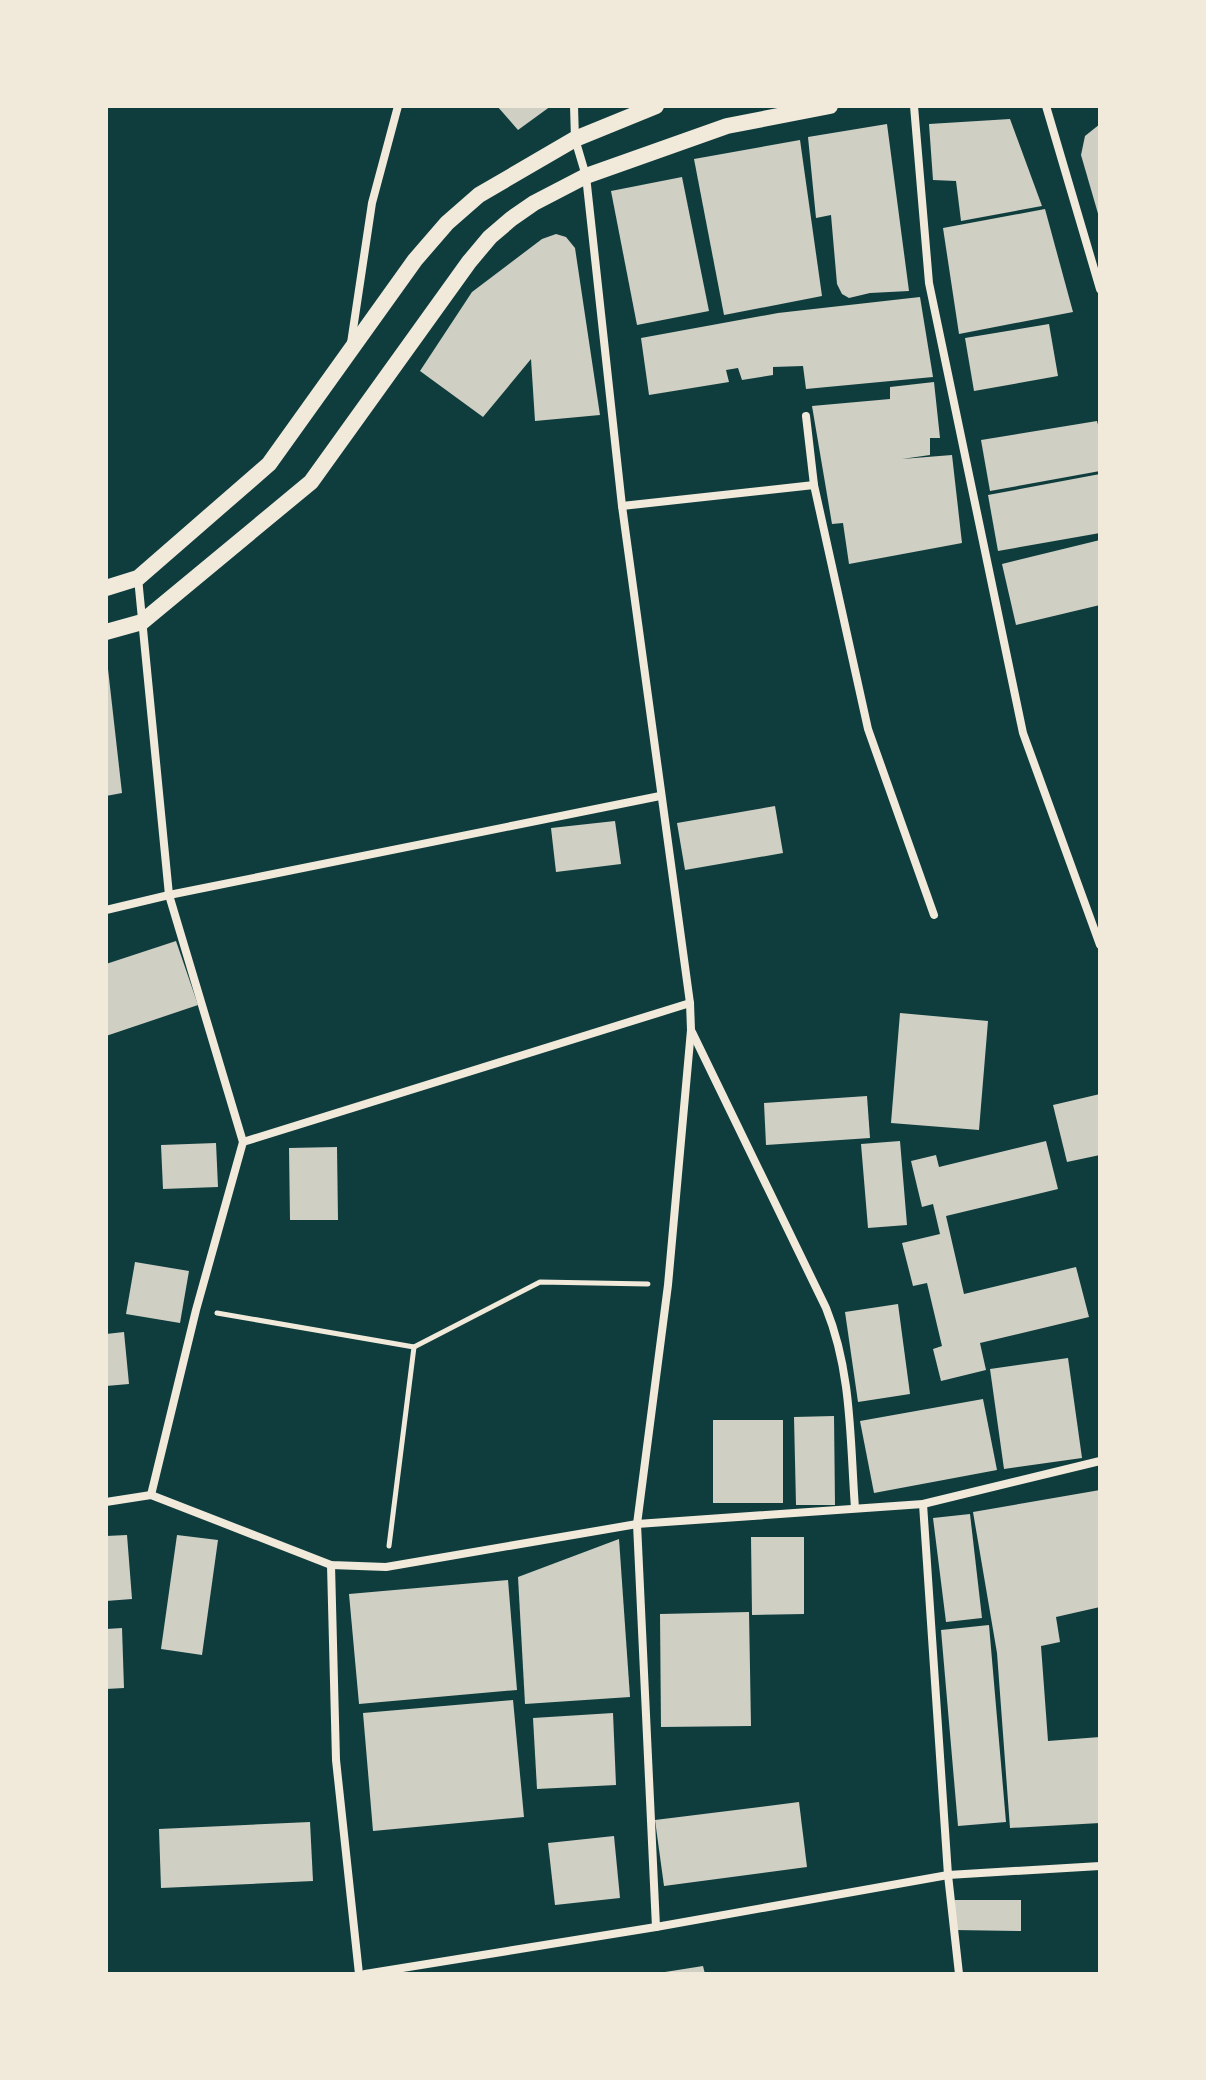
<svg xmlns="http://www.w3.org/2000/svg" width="1206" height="2080" viewBox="0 0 1206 2080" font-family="Merriweather,serif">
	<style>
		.building { fill: #cfcfc3 }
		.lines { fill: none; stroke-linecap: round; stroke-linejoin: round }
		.path { stroke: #f1e9da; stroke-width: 5 }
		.minor { stroke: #f1e9da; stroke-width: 8 }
		.secondary { stroke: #f1e9da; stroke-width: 16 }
	</style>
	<rect width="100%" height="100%" fill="#0f3d3e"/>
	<g class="building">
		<path d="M497,106H551L518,130Z"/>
		<path d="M1010,119L1042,206L961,221L956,181L933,180L929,124Z"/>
		<path d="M887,124L909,291L870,293L849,298L842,294L837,284L831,215L816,218L808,137Z"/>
		<path d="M1100,124V217H1099L1081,155L1085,136Z"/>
		<path d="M800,140L822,296L724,315L694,159Z"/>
		<path d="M682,177L709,311L637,325L611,191Z"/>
		<path d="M1045,209L1073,312L959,334L943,228Z"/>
		<path d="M556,234L566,237L575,248L600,415L535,421L531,359L483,417L420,371L472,292L542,239Z"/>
		<path d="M920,297L933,377L806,389L803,366L773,367V375L742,380L738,368L726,370L729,382L649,395L641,338L778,313Z"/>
		<path d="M1049,324L1058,376L974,391L965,338Z"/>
		<path d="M934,382L940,438H930V455L902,459L952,455L962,543L849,564L843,523L832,524L812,406L890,399V387Z"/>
		<path d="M1097,421L1100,432V471L990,491L981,440Z"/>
		<path d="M1100,474V533L998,551L988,495Z"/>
		<path d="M1100,540V605L1016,625L1002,564Z"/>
		<path d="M106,669H108L122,793L106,796Z"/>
		<path d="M775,806L783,853L685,870L677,823Z"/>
		<path d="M615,821L621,864L556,872L551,828Z"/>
		<path d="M176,941L198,1005L106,1036V964Z"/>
		<path d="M900,1013L988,1021L979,1130L891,1123Z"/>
		<path d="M1100,1094V1155L1067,1162L1053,1105Z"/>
		<path d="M867,1096L870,1138L766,1145L764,1103Z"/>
		<path d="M900,1141L907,1225L868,1228L861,1144Z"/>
		<path d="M1046,1141L1058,1189L946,1216L964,1294L1076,1267L1089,1317L980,1343L986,1370L941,1381L933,1349L942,1346L927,1283L913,1286L902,1243L940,1234L933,1204L922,1207L911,1161L936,1155L939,1167Z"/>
		<path d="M216,1143L218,1187L163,1189L161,1145Z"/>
		<path d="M337,1147L338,1220H290L289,1148Z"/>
		<path d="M135,1262L189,1271L180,1323L126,1314Z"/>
		<path d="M898,1304L910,1394L858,1402L845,1312Z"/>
		<path d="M124,1332L129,1384L106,1386V1334Z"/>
		<path d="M1068,1358L1082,1458L1004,1469L990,1369Z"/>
		<path d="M983,1399L997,1470L874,1493L860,1421Z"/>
		<path d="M834,1416L835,1505H796L794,1417Z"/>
		<rect x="713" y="1420" width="70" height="83"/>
		<path d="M1100,1490V1607L1056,1617L1060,1642L1041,1646L1048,1741L1100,1737V1823L1010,1828L997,1653L973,1512Z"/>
		<path d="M970,1514L982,1618L946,1622L933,1518Z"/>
		<path d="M127,1535L132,1599L106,1601V1536Z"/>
		<path d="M177,1535L218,1540L202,1655L161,1649Z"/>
		<path d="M751,1537H804V1614L752,1615Z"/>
		<path d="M619,1539L630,1697L525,1704L518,1577Z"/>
		<path d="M508,1580L517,1690L359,1704L349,1594Z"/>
		<path d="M749,1612L751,1726L661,1727L660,1614Z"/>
		<path d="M989,1625L1006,1822L958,1826L941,1630Z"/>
		<path d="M122,1628L124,1688L106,1689V1629Z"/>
		<path d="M513,1700L524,1817L373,1831L363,1713Z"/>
		<path d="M613,1713L616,1785L537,1789L533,1718Z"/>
		<path d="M799,1802L807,1867L664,1886L655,1820Z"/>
		<path d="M310,1822L313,1881L161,1888L159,1829Z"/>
		<path d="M614,1836L620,1898L555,1905L548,1843Z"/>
		<path d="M955,1900H1021V1931L954,1930Z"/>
		<path d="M703,1966L705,1974H665V1972Z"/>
	</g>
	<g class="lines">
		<g class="path">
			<path d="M217,1313L414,1347L540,1282L648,1284"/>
			<path d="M389,1546L414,1347"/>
		</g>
		<g class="minor">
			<path d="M574,106L575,139L586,176L622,506L690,1003L691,1030L668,1285L637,1524L656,1927"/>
			<path d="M914,106L929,283L1023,733L1100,945"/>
			<path d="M1046,106L1100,289"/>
			<path d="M351,343L372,203L398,106"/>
			<path d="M806,416L814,485L868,729L934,915"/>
			<path d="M622,506L814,485"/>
			<path d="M138,578L169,895L243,1142L196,1310L151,1495"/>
			<path d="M106,910L169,895L660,796"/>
			<path d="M692,1032L826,1308C852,1372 850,1441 855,1508"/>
			<path d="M243,1142L690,1003"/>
			<path d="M106,1502L151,1495L331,1565L386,1567L637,1524L923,1504L1100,1461"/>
			<path d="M923,1504L948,1875L959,1974"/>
			<path d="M331,1565L336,1760L359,1974"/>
			<path d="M365,1974L656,1927L948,1875L1100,1866"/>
		</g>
		<g class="secondary">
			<path d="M106,588L138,578L269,464L415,260L447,223L479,195L575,139L656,106"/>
			<path d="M106,632L142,622L311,482L469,262L490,237L511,219L534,203L586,176L727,126L830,106"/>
		</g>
	</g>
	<rect width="1206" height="2080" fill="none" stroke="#f1e9da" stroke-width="216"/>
</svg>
